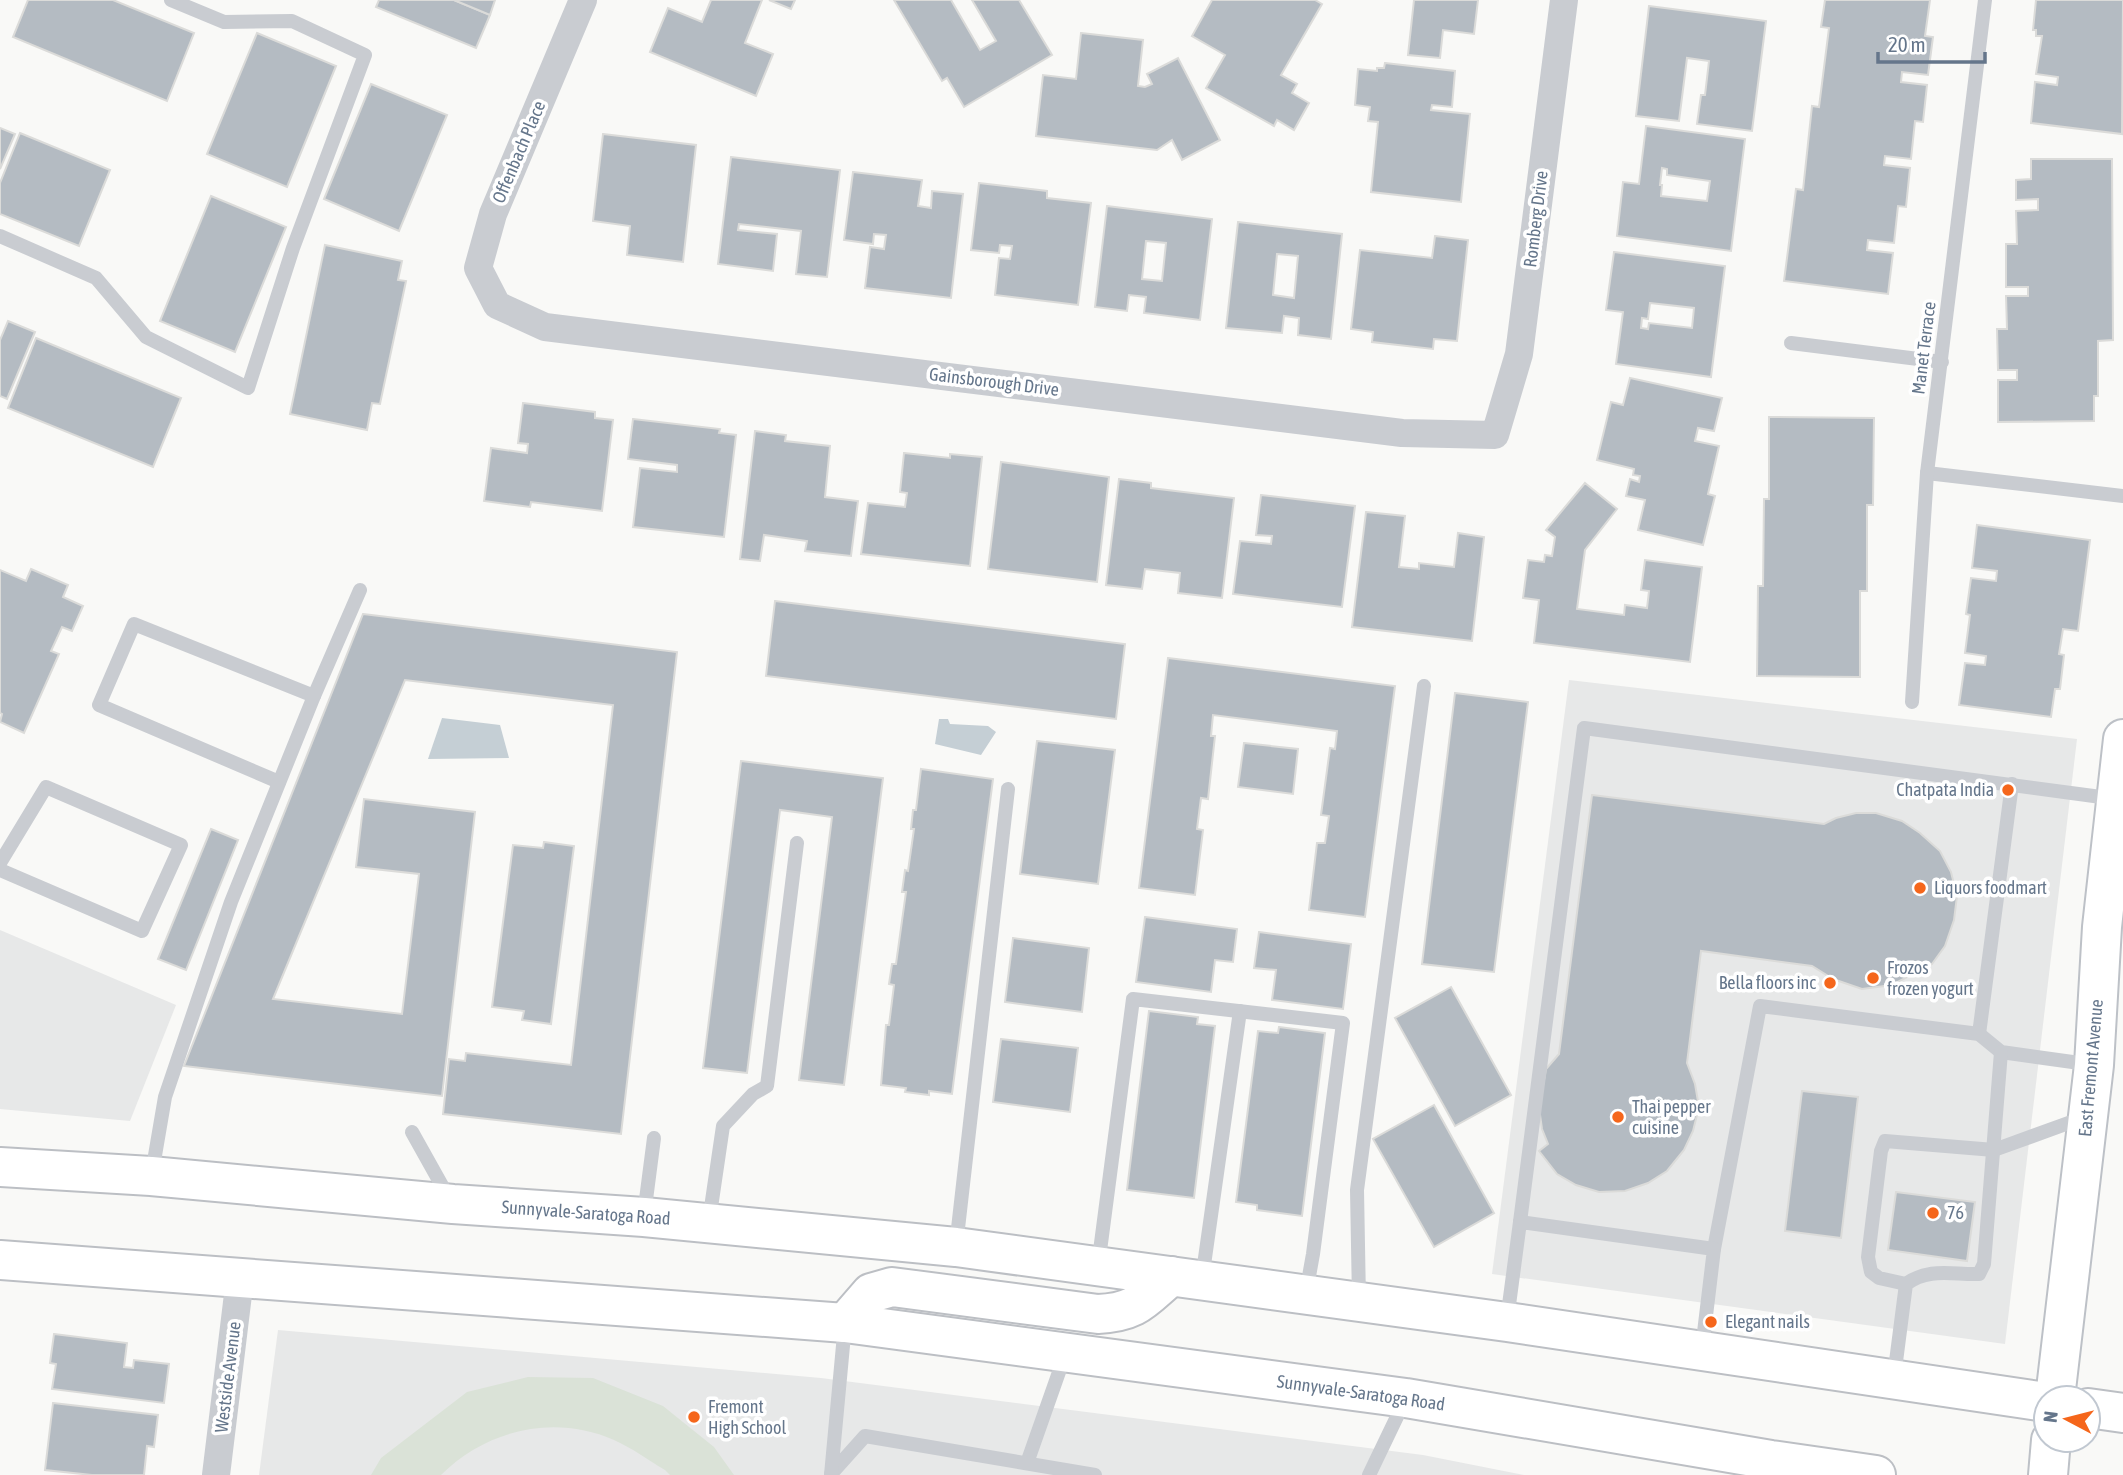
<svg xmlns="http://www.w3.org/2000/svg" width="2123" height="1475" viewBox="0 0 2123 1475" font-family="'Asap Condensed',sans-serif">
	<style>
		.built { fill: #e7e8e8 }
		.green { fill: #dae2d7 }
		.water { fill: #c5cfd5 }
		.building { fill: #b4bbc2; stroke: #dbdbd9; stroke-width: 2; fill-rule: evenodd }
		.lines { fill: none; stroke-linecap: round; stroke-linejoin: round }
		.secondary-casing { stroke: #bdc1c7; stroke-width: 42 }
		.primary-casing { stroke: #bcbfc4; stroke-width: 42 }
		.service { stroke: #c9ccd1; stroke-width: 14 }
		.minor { stroke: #c9ccd1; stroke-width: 28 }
		.secondary { stroke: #fff; stroke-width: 38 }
		.primary { stroke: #fff; stroke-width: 38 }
		.poi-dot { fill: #f5661b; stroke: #fff; stroke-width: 2.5 }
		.labels { text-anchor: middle; stroke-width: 7; stroke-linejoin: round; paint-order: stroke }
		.street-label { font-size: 18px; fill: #65768b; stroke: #fff }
		.poi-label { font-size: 18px; fill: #65768b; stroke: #fff; text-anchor: start }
	</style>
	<rect width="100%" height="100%" fill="#f9f9f7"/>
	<g class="built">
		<path d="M1569,680L2077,739L2005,1344L1492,1274Z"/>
		<path d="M0,930L176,1005L130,1121L0,1109Z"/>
		<path d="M278,1330L821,1378L1423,1455L1524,1475H259Z"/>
	</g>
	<path class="green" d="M528,1377L593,1378L663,1406L714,1447L734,1475H670L665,1470C648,1460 632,1448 614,1440C555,1414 487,1429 441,1475H371L381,1458L467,1392Z"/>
	<g class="water">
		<path d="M442,718L500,725L509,758L428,759Z"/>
		<path d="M939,719H948L950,724L988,726L996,732L981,755L935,744Z"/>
	</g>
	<g class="building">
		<path d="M28,0H113L194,33L167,101L13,37Z"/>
		<path d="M379,0H454L490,15L476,48L376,7Z"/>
		<path d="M454,0H495L490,15Z"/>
		<path d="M711,0H762L745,43L773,54L756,96L650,52L668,8L702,22Z"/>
		<path d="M769,0H795L791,9Z"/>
		<path d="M894,0H951L980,50L996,41L972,0H1019L1052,55L964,107L947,78L942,81Z"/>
		<path d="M1212,0H1315L1322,4L1281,75L1297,84L1292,93L1309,103L1294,130L1277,120L1274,126L1206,88L1225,55L1192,36Z"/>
		<path d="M1414,0H1478L1474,34L1443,30L1440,58L1408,55Z"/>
		<path d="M1825,0H1930L1925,36L1933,37L1928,75L1902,72L1901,82L1927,85L1923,122L1915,121L1911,159L1885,156L1884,165L1910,168L1906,207L1898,206L1894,243L1868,240L1867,250L1893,253L1888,294L1784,281L1796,189L1803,190L1812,106L1819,107L1829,28L1821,27Z"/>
		<path d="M2036,0H2123L2122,134L2031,123L2035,82L2057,85L2058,77L2036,74L2042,36H2036V30H2033Z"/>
		<path d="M1649,6L1766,21L1752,131L1697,124L1701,95H1705L1709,61L1687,58L1679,121L1636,116Z"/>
		<path d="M257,33L336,66L287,187L207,154Z"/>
		<path d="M1081,33L1143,40L1138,86L1145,87L1152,84L1147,74L1178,58L1220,140L1182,160L1172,140L1157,150L1036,136L1043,75L1076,79Z"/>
		<path d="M1385,63L1455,71L1452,107L1432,105L1431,110L1470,114L1461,202L1371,192L1378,122L1368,121L1370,107L1355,105L1358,69L1377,71V68H1384Z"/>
		<path d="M371,84L447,115L399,231L324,199Z"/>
		<path d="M1646,126L1745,139L1731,251L1617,236L1623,182L1639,184ZM1662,168L1667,169V175L1710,181L1707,201L1661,196L1662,185H1660Z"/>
		<path d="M0,128L15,134L0,169Z"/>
		<path d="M20,133L110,170L79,246L0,214V183Z"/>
		<path d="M603,134L696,145L683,262L627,255L630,226L593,221Z"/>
		<path d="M731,157L840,170L827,277L796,274L801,231L739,224L738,230L777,234L773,271L718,264Z"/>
		<path d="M2031,159H2112L2113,340L2098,341V396H2094V421L1998,422V380H2017V370H1998L1997,329H2007L2006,296H2028V287H2006V244H2017L2016,211L2038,210V199L2016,200V180L2031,179Z"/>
		<path d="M853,172L922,180L918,206L931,208L932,191L963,194L951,298L865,288L870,247L884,249L886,235L874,234L873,244L844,240Z"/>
		<path d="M979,183L1047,191V198L1091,203L1078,305L995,295L999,258L1010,259L1012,246L1000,245L999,253L971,250Z"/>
		<path d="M211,196L286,227L235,352L160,321Z"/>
		<path d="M1107,206L1212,219L1200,320L1144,313L1146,297L1129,295L1127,311L1095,307ZM1146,241L1166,243L1162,281L1142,279Z"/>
		<path d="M1238,222L1342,234L1331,339L1298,335L1299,318L1284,316L1282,333L1226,328ZM1277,254L1298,256L1294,298L1273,295Z"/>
		<path d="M1435,236L1468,240L1457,341L1434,339L1433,349L1372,342L1373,332L1351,329L1360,250L1432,258Z"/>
		<path d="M325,245L402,261L398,280L406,281L380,404L372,403L367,430L290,414Z"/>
		<path d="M1614,252L1725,266L1711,377L1616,364L1623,312L1606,310ZM1650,303L1694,308L1692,328L1649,323L1648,329L1641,328L1642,318L1648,319Z"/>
		<path d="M8,321L35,332L7,399L0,396V340Z"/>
		<path d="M36,338L181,398L153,467L8,408Z"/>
		<path d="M1630,378L1722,398L1714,431L1698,428L1695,441L1719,446L1708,494L1715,496L1703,545L1638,530L1645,500L1626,496L1630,479L1639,482L1640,476L1633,475L1634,469L1597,460L1611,402L1623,405Z"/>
		<path d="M523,403L595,412V418L613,420L602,511L531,502L530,507L484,501L491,448L527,453L528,444L518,443Z"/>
		<path d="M1769,417L1874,418L1873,505H1867V591H1860V677L1757,676L1758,586H1763L1764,499H1769Z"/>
		<path d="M633,419L720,429L719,433L736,435L724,537L633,527L640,468L677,472V465L628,459Z"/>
		<path d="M755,431L786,435L785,441L830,446L825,497L858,501L851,556L805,551L807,541L764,535L760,561L740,559Z"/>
		<path d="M904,453L950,458V454L982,457L970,566L861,554L868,503L905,507L907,493L900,492Z"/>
		<path d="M1001,462L1109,477L1097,582L988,569Z"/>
		<path d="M1119,479L1151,483V488L1234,498L1222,598L1178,593L1180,573L1145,569L1142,589L1106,585Z"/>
		<path d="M1585,483L1617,509L1585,550L1577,609L1624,615L1625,605L1647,608L1649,591L1641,590L1645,560L1702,567L1690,662L1534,643L1539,600L1523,598L1528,560L1544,562L1545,555L1552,556L1555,537L1546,530Z"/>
		<path d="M1261,495L1355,506L1342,607L1233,594L1240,541L1271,544L1272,536L1256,535Z"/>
		<path d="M1366,512L1405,516L1399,567L1419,569V563L1454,567L1458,533L1484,537L1472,641L1352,627Z"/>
		<path d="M1977,525L2090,540L2078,631L2063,629L2059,654L2064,655L2060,689H2055L2051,717L1959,705L1965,663L1985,665L1986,656L1965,653L1970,615L1966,614L1971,578L1996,581L1997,571L1972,568Z"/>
		<path d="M31,569L68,585L63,597L83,606L72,631L62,627L51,651L59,654L24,733L0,722L2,714L0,713V570L26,581Z"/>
		<path d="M775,601L1125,644L1116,719L766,676Z"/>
		<path d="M363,614L677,652L621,1134L443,1114L449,1059L465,1061L466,1053L571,1065L613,705L405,680L273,999L402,1014L419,874L356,867L364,799L475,812L442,1096L184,1066Z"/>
		<path d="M1168,658L1395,686L1365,917L1309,910L1317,843H1325L1329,816L1321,815L1330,748L1335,749L1337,731L1213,715L1211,736H1215L1208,799L1201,798L1197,829L1203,830L1195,895L1139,888Z"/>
		<path d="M1455,693L1528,702L1494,972L1422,964Z"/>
		<path d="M1037,741L1115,750L1098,884L1020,874Z"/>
		<path d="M1244,743L1298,749L1293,794L1238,787Z"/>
		<path d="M741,761L883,778L844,1085L799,1080L832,817L780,810L747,1073L703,1068Z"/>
		<path d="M921,769L993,779L952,1094L929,1091V1095L905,1092L906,1088L881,1085L886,1025H889L894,985L889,984L892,964H896L906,892H902L905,870L908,871L914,829H911L913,810H916Z"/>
		<path d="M1592,795L1824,824L1836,818L1856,813H1876L1902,821L1920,833L1940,851L1951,872L1957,896L1954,920L1945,946L1932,964L1892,985L1862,989L1833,979L1812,966L1701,951L1687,1063L1695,1084L1699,1107L1693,1131L1684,1150L1667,1171L1648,1183L1625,1191L1599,1192L1576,1185L1557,1174L1539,1151L1548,1144L1542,1129L1539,1108L1546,1069L1559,1054Z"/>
		<path d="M211,829L238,840L186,970L158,959Z"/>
		<path d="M544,842L574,846L551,1024L522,1020L524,1011L492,1007L513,845L543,848Z"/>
		<path d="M1145,917L1237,929L1233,962L1215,960L1211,992L1136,982Z"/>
		<path d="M1259,932L1351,944L1343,1009L1272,1000L1276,970L1254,968Z"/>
		<path d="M1013,938L1089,948L1082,1012L1005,1002Z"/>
		<path d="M1451,987L1511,1095L1455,1126L1395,1018Z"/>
		<path d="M1149,1011L1198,1017L1197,1024L1215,1026L1194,1198L1127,1190Z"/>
		<path d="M1279,1027L1325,1033L1302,1216L1257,1210V1205L1236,1202L1258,1031L1278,1033Z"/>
		<path d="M1001,1039L1078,1048L1070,1112L993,1102Z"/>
		<path d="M1802,1091L1858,1097L1841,1238L1785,1231Z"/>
		<path d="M1434,1105L1494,1213L1434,1247L1373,1139Z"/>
		<path d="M1896,1192L1975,1202L1967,1261L1888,1250Z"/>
		<path d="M54,1334L127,1343L124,1367L133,1368L134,1360L169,1364L164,1403L52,1389L56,1364L50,1363Z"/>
		<path d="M53,1403L158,1415L154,1447L147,1446L144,1475H92L45,1470Z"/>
	</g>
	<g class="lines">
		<g class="secondary-casing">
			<g id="secondary">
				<path d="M2055,1398L2094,1065L2102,927L2123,739"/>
				<path d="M2048,1475L2051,1440"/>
			</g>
		</g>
		<g class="primary-casing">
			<g id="primary">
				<path d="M0,1167L151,1176L453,1204L644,1217L956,1247L1507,1322L2046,1402"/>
				<path d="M0,1260L845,1323L1406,1398L1771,1460L1876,1475"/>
				<path d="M845,1323L871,1293L892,1287L1098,1314C1137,1312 1143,1300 1171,1276"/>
				<path d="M2088,1408L2123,1413"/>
			</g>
		</g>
		<g class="service">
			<path d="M0,236L96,278L146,337L248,388L293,248L365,55L292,21L224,22L171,0"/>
			<path d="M1791,343L1942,362"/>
			<path d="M1927,473L2123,496"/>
			<path d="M1912,702L1927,473L1985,0"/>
			<path d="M279,782L99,705L134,624L314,696"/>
			<path d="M0,863L46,787L181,845L142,931L0,870"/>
			<path d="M1979,1034L2012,784"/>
			<path d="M412,1132L450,1200"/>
			<path d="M152,1173L165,1097L231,902L314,696L360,590"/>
			<path d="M644,1215L654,1138"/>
			<path d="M709,1221L723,1126L753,1094L767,1086L797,843"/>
			<path d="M1520,1222L1584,728L2116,799"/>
			<path d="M956,1246L1008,789"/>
			<path d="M1714,1249L1760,1006L1979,1034L2001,1052L2094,1065"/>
			<path d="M1098,1266L1133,999L1343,1023L1313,1254L1306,1293"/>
			<path d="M1202,1279L1240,1011"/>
			<path d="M1906,1284L1879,1278L1871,1272L1868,1257L1881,1151L1885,1141L1994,1150L2085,1117"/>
			<path d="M1359,1300L1357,1190L1424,686"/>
			<path d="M1507,1320L1520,1222L1714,1249L1702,1349"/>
			<path d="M1894,1377L1906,1284C1929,1267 1953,1275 1979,1274L1984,1264L2001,1052"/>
			<path d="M1027,1463L1065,1355"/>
			<path d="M831,1474L865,1436L1095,1475"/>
			<path d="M831,1475L845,1324"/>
			<path d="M1369,1475L1405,1400"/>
		</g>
		<g class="minor">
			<path d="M583,0L493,214L478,268L497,305L545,327L1402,433L1495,435L1519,354L1564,0"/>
			<path d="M216,1475L240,1278"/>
		</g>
		<use href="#secondary" class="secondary"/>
		<use href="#primary" class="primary"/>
	</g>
	<g class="poi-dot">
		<circle cx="2008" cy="790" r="7"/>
		<circle cx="1920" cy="888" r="7"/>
		<circle cx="1873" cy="978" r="7"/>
		<circle cx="1830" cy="983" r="7"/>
		<circle cx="1618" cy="1117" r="7"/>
		<circle cx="1933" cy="1213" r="7"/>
		<circle cx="1711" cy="1322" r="7"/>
		<circle cx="694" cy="1417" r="7"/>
	</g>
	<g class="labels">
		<g class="street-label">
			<text transform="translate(519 152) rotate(-67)" y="6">Offenbach Place</text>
			<text transform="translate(1536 219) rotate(-83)" y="6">Romberg Drive</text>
			<text transform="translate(1924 348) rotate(-83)" y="6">Manet Terrace</text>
			<text transform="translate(994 382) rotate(7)" y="6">Gainsborough Drive</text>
			<text transform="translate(2091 1068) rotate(-85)" y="6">East Fremont Avenue</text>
			<text transform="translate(586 1213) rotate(4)" y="6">Sunnyvale-Saratoga Road</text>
			<text transform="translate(228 1377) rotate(-83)" y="6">Westside Avenue</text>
			<text transform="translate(1361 1393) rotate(8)" y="6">Sunnyvale-Saratoga Road</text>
		</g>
		<g class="poi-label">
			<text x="1994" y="796" text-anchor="end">Chatpata India</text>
			<text x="1934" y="894">Liquors foodmart</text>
			<text x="1887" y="974">Frozos<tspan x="1887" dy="21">frozen yogurt</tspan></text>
			<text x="1816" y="989" text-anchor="end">Bella floors inc</text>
			<text x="1632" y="1113">Thai pepper<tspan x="1632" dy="21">cuisine</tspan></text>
			<text x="1947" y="1219">76</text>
			<text x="1725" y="1328">Elegant nails</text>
			<text x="708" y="1413">Fremont<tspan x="708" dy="21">High School</tspan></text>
		</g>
	</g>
	<g transform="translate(2067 1419) rotate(277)"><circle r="33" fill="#ffffff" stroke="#c1c8d1" stroke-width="2"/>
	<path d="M0-5L12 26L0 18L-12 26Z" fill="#f5661b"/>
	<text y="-10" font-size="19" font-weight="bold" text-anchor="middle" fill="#65768b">N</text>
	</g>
	<path d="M1878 52v10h107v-10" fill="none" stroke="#65768b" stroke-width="3.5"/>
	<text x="1888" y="52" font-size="21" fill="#65768b" stroke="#ffffff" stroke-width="5" paint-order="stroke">20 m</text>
</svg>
